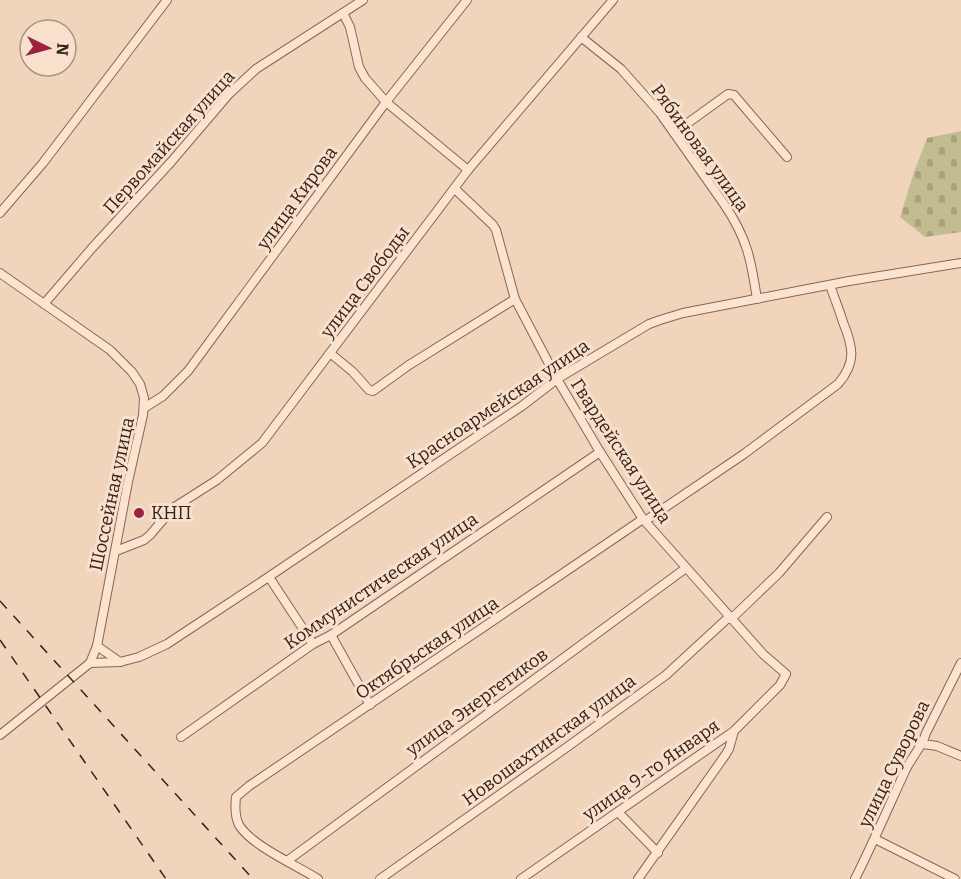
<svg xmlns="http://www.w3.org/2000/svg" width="961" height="879" viewBox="0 0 961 879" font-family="Bitter,serif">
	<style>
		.cemetery { fill: url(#cemetery-stones) }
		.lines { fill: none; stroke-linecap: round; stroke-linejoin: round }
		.minor-casing { stroke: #886555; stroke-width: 10 }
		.minor { stroke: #fae4d0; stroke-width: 8 }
		.rail { stroke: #36221b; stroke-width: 1.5; stroke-dasharray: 10 10; stroke-linecap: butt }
		.poi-dot { fill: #9a223e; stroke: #f7e1cc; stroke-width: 2 }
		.labels { text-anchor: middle; stroke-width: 6; stroke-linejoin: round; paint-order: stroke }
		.street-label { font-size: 18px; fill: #36221b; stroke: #f7e1cc }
		.poi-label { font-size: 18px; fill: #36221b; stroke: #f7e1cc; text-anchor: start }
	</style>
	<defs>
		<pattern id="cemetery-stones" width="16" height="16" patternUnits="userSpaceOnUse" patternTransform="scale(1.5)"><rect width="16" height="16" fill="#c2bd90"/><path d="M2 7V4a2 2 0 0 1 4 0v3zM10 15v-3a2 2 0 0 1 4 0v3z" fill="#a7a27c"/></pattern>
	</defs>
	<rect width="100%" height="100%" fill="#f0d5bc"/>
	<path class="cemetery" d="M961,131V232L925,237L900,217L914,172L927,138Z"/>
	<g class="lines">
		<g class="minor-casing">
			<g id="minor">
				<path d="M343,13L350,27L359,67L365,78L386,102L468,170"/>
				<path d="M581,37L621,69L660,113L724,204C747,238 751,259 757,299"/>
				<path d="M674,133L728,94L734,95L787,157"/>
				<path d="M455,189L493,225L496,230L515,299L557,379L600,452L643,519L763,654L786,674L780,685L734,731L521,879"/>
				<path d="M0,213L43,163L167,0"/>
				<path d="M0,273L110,350L132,372L140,384L144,398L143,415L128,482L97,646L90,663"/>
				<path d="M44,304L92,248L171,162L229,94L256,69L363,0"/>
				<path d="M330,353L353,372L369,390L373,391L409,365L515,299"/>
				<path d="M144,408L163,396L188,371L386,102L467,0"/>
				<path d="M645,521L744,454L838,384C857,362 853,347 843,322C839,309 834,297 830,285"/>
				<path d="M116,551L144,540L150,535L173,508L217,480L262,443L468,170L613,0"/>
				<path d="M269,577L313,644"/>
				<path d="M731,619L779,573L827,517"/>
				<path d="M331,635L370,705"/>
				<path d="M97,646L120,662L139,657L167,644L261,582L522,406L557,379L649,324L660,320L683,313L849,281L961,263"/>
				<path d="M0,735L90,663L120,662"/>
				<path d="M181,737L313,644L331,635L600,452"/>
				<path d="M923,744L937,746L961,756"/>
				<path d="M618,812L658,853"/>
				<path d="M875,839L955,879"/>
				<path d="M287,861L686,568"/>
				<path d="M318,879C296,865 252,846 239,825C235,817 235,806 236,797L249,786L643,519"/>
				<path d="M380,879L570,745L666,675L729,617"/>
				<path d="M638,879L726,754L729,749L734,731"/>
				<path d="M855,879C873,843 889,806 906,769C912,757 922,747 926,733L961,663"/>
			</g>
		</g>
		<use href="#minor" class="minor"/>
		<g class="rail">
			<path d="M0,601L253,879"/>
			<path d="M0,640L166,879"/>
		</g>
	</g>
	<circle class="poi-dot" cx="139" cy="513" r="6"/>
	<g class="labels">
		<g class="street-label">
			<text transform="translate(169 142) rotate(-48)" y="6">Первомайская улица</text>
			<text transform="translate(700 148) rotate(54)" y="6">Рябиновая улица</text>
			<text transform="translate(297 198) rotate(-54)" y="6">улица Кирова</text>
			<text transform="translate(365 282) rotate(-53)" y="6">улица Свободы</text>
			<text transform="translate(498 404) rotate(-34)" y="6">Красноармейская улица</text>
			<text transform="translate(621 451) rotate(57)" y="6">Гвардейская улица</text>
			<text transform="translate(112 494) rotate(-78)" y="6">Шоссейная улица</text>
			<text transform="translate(381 581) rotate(-34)" y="6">Коммунистическая улица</text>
			<text transform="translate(427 648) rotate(-34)" y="6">Октябрьская улица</text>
			<text transform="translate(477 702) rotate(-36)" y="6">улица Энергетиков</text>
			<text transform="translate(549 740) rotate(-36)" y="6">Новошахтинская улица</text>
			<text transform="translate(894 764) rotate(-64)" y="6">улица Суворова</text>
			<text transform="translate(651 770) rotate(-35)" y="6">улица 9-го Января</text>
		</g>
		<g class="poi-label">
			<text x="151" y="519">КНП</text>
		</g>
	</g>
	<g transform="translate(48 48) rotate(95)"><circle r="28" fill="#f7e1cc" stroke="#aa9585" stroke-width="1.5"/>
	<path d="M0-4.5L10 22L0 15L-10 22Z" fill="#9a223e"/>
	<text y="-9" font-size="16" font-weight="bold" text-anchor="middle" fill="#36221b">N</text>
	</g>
</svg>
